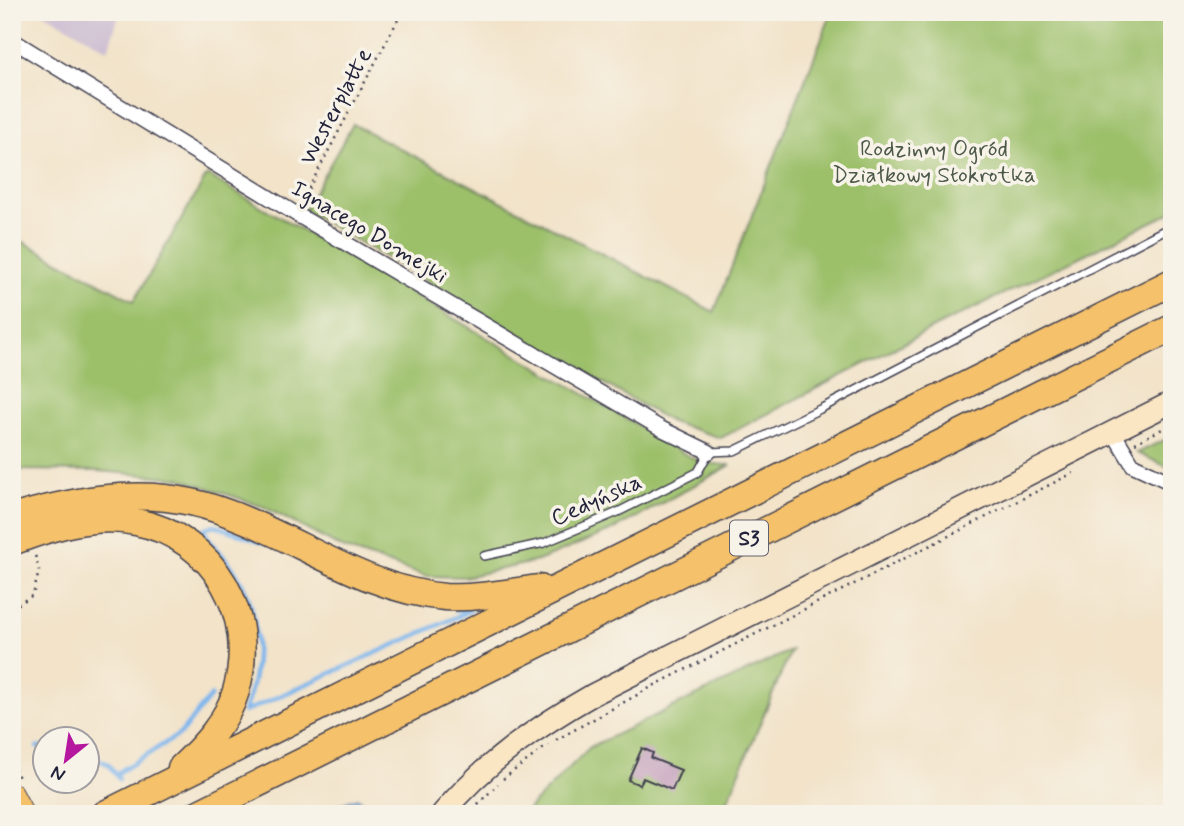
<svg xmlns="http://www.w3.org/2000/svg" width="1184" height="826" viewBox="0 0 1184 826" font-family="Mynerve,sans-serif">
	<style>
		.industrial { fill: #cdbed2 }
		.green { fill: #9cc06a; stroke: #5f7152; stroke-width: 2 }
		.water { fill: #7bb6ed; stroke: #4e6c94; stroke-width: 2 }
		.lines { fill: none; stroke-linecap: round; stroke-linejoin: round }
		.stream { stroke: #7bb6ed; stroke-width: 4.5 }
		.building { fill: #c09ab9 }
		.lane-casing { stroke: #413f50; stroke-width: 10 }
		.street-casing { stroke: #413f50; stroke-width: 17 }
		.secondary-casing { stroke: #413f50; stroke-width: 24 }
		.primary-casing { stroke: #413f50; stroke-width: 25 }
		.highway-casing { stroke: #413f50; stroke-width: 29 }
		.path { stroke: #413f50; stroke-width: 2.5; stroke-dasharray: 2 5; stroke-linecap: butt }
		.lane { stroke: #fff; stroke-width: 7 }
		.street { stroke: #fff; stroke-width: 14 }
		.secondary { stroke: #fbe6c4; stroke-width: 21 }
		.primary { stroke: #f5c16b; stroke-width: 23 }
		.highway { stroke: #f5c16b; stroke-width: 26 }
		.labels { text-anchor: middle; stroke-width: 7; stroke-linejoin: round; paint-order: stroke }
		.shield { fill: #f7f3e8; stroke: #62616f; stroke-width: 2 }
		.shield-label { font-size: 21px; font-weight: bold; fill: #22223b }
		.street-label { font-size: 23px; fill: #22223b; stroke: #f7f3e8 }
		.park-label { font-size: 23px; fill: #4d594b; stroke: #f7f3e8 }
	</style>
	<rect width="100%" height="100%" fill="#f7f3e8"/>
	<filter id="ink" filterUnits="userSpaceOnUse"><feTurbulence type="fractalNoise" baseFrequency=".0143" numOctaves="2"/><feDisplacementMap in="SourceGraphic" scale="14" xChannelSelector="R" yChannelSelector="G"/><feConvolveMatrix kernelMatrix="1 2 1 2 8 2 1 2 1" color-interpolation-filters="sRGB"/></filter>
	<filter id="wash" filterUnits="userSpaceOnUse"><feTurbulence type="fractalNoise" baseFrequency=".00686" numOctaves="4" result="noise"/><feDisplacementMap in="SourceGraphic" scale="28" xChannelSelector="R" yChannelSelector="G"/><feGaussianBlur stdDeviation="1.57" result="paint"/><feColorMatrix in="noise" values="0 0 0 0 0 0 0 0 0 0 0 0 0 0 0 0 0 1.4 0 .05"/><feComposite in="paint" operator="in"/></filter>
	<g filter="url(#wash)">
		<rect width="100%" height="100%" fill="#f2e3c9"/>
		<path class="industrial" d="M42,12H120L108,50Z"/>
		<g class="green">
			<path d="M832,12H1172V212L937,326L721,438L671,422L304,210L353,124L714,312Z"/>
			<path d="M207,175L663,440C686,457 703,465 731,465L615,529L538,561L465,577L425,576L342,548L264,507L180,478L98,471L19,470L12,466V236L134,301Z"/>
			<path d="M1172,436V469L1137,453Z"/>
			<path d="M791,650L722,814H523L590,747Z"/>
		</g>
		<path class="water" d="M357,798L365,803L366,814H314Z"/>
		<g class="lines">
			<g class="stream">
				<path d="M244,711C262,666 262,609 233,568C224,555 210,543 203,529L214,525L264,543"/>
				<path d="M244,712L470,611L456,610"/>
				<path d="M37,747H46"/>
				<path d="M88,754L108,764L119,779"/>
				<path d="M116,774L180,734L211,696"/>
			</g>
		</g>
		<g id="blocks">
			<path class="building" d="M642,748L653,753L651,758L681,770L672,790L643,778L640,785L628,780Z"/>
		</g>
	</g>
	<g filter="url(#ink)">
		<use href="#blocks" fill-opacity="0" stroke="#413f50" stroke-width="2"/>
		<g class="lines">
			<g class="lane-casing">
				<path id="lane" d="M484,556L544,543L618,512L698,472L709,452L734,451L820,409L1172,226"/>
			</g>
			<g class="street-casing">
				<g id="street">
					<path d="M12,40L296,214L662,429L709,452"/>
					<path d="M1113,432L1133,465L1172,483"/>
				</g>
			</g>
			<g class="secondary-casing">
				<path id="secondary" d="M442,814C484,763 538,726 594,694L1172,402"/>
			</g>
			<g class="primary-casing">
				<path id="primary" d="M12,795L22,814"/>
			</g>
			<g class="highway-casing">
				<g id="highway">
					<path d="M12,518C70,501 131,489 191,502C279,522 354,589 445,597C476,599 509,592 540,588"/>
					<path d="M12,542C51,527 94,513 136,522C215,537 258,616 236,691C227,722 204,746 181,768"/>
					<path d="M105,814L1172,282"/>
					<path d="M197,814L1172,328"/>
				</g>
			</g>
			<g class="path">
				<path d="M302,201L402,12"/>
				<path d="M1135,443L1172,424"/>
				<path d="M12,487L17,497"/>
				<path d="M12,608L33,595L39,571L35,555"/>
				<path d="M556,740L655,685L1073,473"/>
				<path d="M12,762L19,778"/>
				<path d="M503,779L548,745"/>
				<path d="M468,814L498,784"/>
			</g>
			<use href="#lane" class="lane"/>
			<use href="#street" class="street"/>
			<use href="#secondary" class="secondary"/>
			<use href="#primary" class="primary"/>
			<use href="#highway" class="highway"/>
		</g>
	</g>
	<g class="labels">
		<rect class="shield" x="730" y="520.5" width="38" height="35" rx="5"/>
		<g class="shield-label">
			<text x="749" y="545">S3</text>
		</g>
		<g class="street-label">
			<text transform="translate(335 106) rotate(-62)" y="8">Westerplatte</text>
			<text transform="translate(370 231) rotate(31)" y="8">Ignacego Domejki</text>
			<text transform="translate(596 499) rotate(-24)" y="8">Cedyńska</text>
		</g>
		<g class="park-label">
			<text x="934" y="156">Rodzinny Ogród<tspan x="934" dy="26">Działkowy Stokrotka</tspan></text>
		</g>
	</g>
	<rect width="1184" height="826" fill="none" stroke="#f7f3e8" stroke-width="42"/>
	<g transform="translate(66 760) rotate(210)"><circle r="33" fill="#f7f3e8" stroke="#a29fa3" stroke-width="2"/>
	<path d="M0-5L12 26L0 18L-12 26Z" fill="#b5179e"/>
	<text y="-10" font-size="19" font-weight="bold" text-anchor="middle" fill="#22223b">N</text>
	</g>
</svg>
